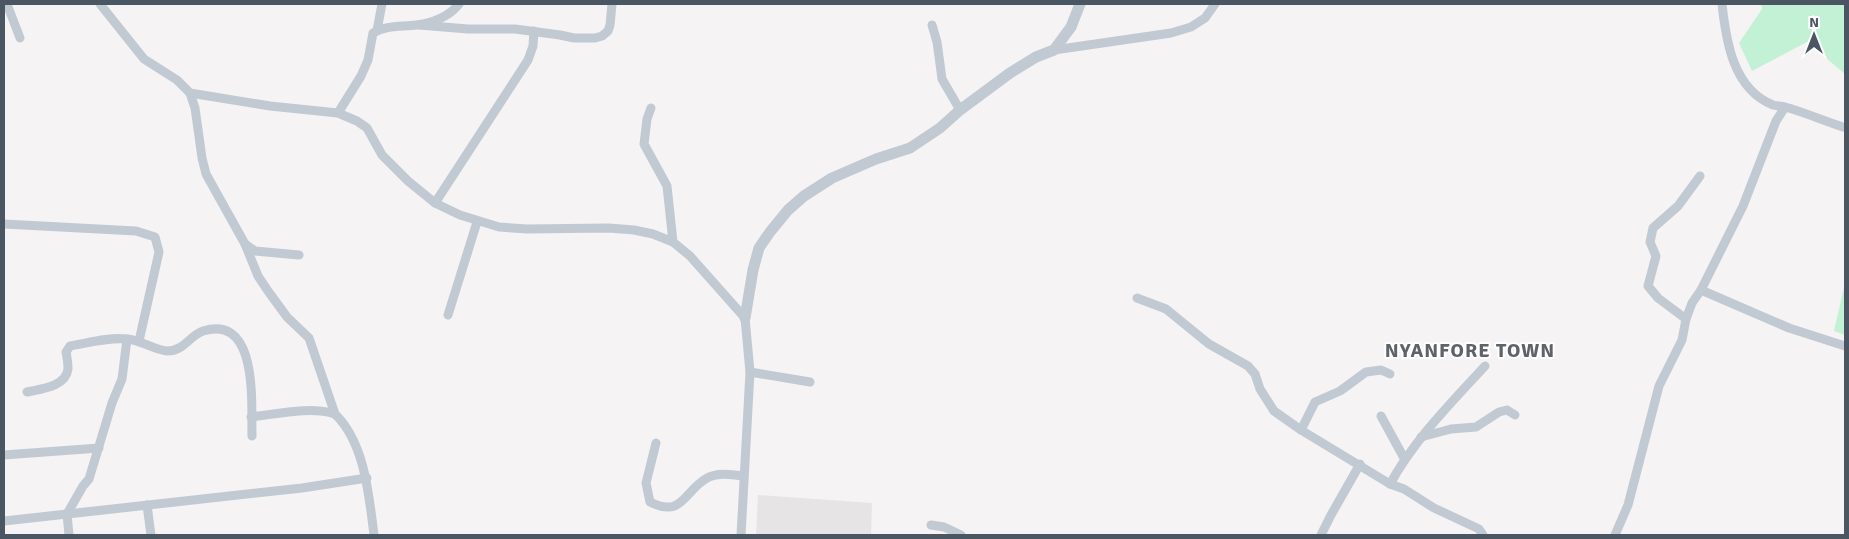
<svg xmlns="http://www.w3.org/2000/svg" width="1849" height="539" viewBox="0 0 1849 539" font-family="Signika,sans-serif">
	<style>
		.education { fill: #e6e4e5 }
		.green { fill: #c3f1d5 }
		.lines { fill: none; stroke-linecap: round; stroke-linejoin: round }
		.minor { stroke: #c1cad2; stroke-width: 9 }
		.tertiary { stroke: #c1cad2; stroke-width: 11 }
		.labels { text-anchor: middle; stroke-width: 4; stroke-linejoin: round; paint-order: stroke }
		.district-label { font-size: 20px; font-weight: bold; letter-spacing: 1px; fill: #5f6368; stroke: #fff }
	</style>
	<rect width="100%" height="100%" fill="#f5f3f3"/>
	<path class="education" d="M758,495L872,503L871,535H756Z"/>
	<g class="green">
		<path d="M1761,4H1845V74L1807,42L1752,71L1739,43L1762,9Z"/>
		<path d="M1845,283V335L1834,331Z"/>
	</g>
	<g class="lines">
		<g class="minor">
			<path d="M7,4L20,38"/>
			<path d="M100,4L144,59L177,80L190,93L270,106L338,113L357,121L367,128L382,155L408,181L435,203L460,215L499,227L527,229L609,228L634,230L653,234L673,242L690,256L745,318L750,372L741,535"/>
			<path d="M1722,4C1726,41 1733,89 1773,105C1777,106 1781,106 1785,107C1804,112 1824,121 1843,127"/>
			<path d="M419,25L468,29H515L560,35L574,38H595L602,36L608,31L610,25L612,4"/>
			<path d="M932,25L937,42L942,79L960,110"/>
			<path d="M377,30L382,4"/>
			<path d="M1054,50L1171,33L1191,27L1205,18L1215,4"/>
			<path d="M190,93L195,108L202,158L206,174L245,244L258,276L268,291L287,317L309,338L335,414C365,443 369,496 374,535"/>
			<path d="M651,108L647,119L644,144L667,186L673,242"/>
			<path d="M338,113L361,76L368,60L373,33C386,25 402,27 416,25C431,24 450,16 459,4"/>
			<path d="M435,203L528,60L533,46L534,31"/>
			<path d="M4,224L136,231L155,237L159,252L139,341"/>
			<path d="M245,244L255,251L299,255"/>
			<path d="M1701,290L1789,328L1845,346"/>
			<path d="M1137,298L1166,309L1209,344L1248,366L1255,374L1260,389L1274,411L1301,430L1390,484L1404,489L1434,508L1479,529L1483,535"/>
			<path d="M448,315L477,222"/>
			<path d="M1686,319L1658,298L1648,286L1656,256L1650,242L1653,228L1678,206L1700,176"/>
			<path d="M750,372L810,382"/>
			<path d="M27,392C40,389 66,387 68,369C68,364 67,357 66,352L70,346C88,343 108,337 127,339C141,340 154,350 167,351C184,351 189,336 203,331C259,314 251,404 252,436"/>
			<path d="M1381,416L1404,458"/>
			<path d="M251,417C277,414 311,406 335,414"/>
			<path d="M1301,430L1315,402L1340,391L1366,372L1381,370L1390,374"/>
			<path d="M1421,437L1451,429L1476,427L1499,412L1507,410L1515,415"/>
			<path d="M656,443L646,483L650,502C684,519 684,489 709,477C720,472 732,475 744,476"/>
			<path d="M4,455L99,448"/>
			<path d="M1390,484C1415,439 1450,404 1485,366"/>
			<path d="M147,505L151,535"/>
			<path d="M4,521L302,488L367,478"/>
			<path d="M931,525L944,527L961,535"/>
			<path d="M69,535L67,514L83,486L89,479L112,403L122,379L127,339"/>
			<path d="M1321,535L1331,515L1360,464"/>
			<path d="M1615,535L1628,505L1659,386L1682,340L1686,319L1692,303L1701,290L1743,206L1776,121L1785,107"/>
		</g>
		<path class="tertiary" d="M745,318L753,270L759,248L770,232L788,210L804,196L832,178L876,159L910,148L940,128L960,110L1010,73L1036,57L1054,50L1071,27L1080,4"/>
	</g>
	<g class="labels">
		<g class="district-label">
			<text x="1470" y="357">NYANFORE TOWN</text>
		</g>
	</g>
	<rect width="1849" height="539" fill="none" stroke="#4a5661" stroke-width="10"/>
	<g transform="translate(1814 35)" stroke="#ffffff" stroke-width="4" paint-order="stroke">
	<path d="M0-4L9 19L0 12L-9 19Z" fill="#4a5661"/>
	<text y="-8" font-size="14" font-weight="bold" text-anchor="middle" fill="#4a5661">N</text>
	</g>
</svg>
